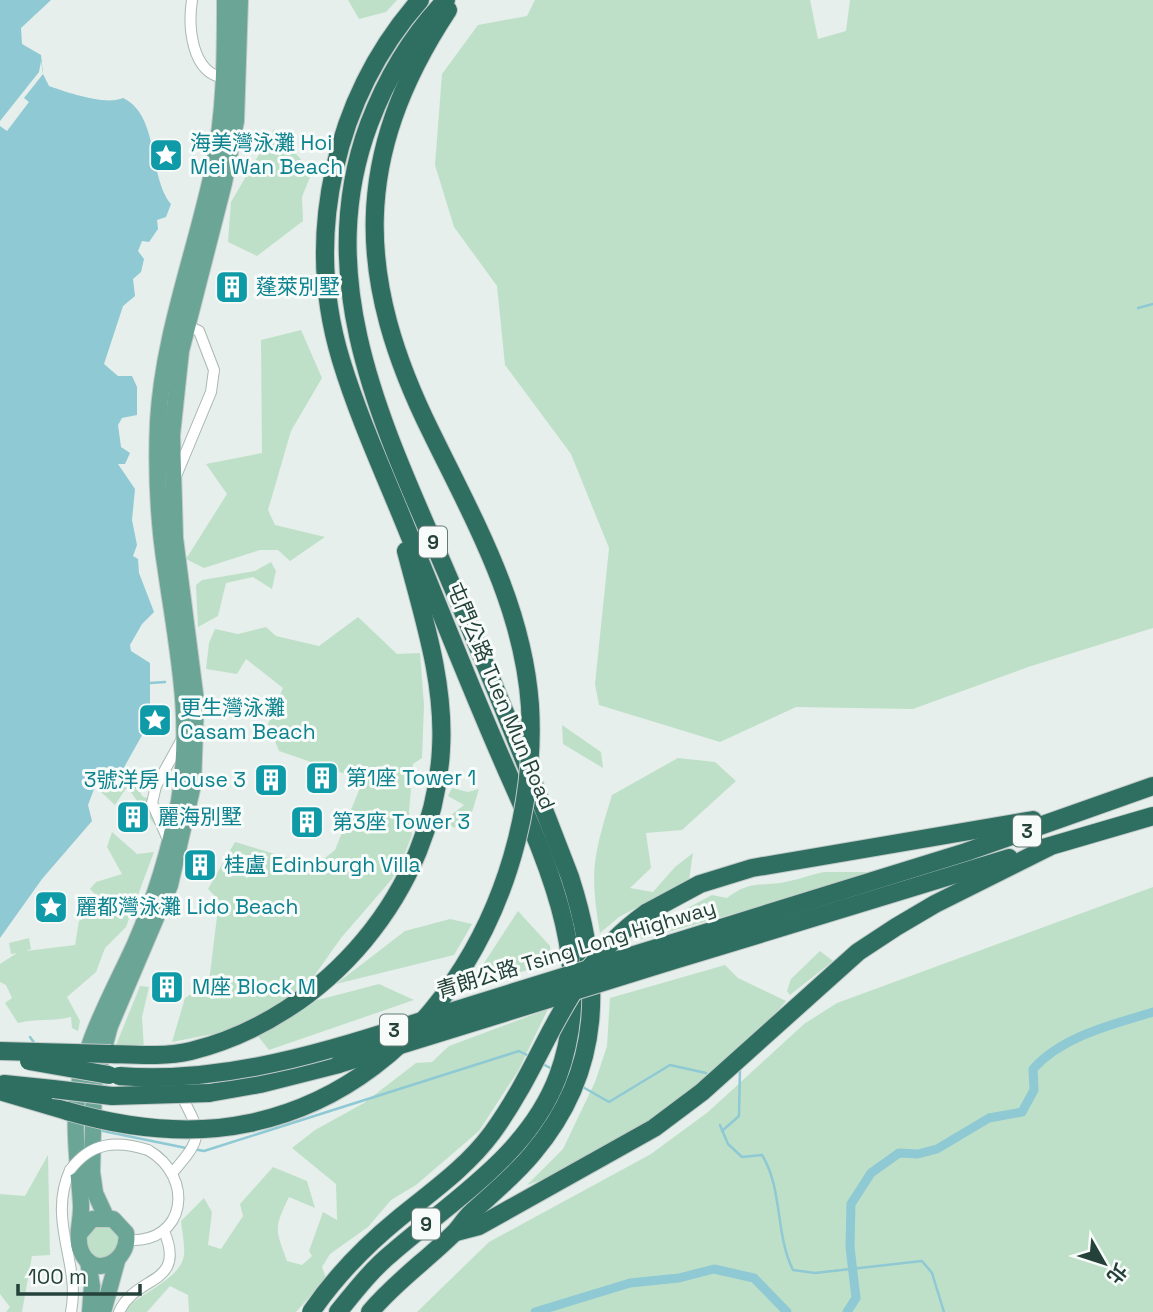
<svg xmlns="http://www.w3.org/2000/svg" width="1153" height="1312" viewBox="0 0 1153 1312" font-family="'Space Grotesk','Noto Sans TC',sans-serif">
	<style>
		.green { fill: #bfe0c8 }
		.water { fill: #8ec9d4 }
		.pier { fill: #e6efeb }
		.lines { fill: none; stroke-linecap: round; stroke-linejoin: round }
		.stream { stroke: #8ec9d4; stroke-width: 2.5 }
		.canal { stroke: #8ec9d4; stroke-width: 9 }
		.street-casing { stroke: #a8b8b2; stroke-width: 12 }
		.primary-casing { stroke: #c2cac8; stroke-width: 18 }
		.highway-casing { stroke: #c2cac8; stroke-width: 20 }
		.street { stroke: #fff; stroke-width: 10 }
		.primary { stroke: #6aa596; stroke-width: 16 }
		.highway { stroke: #2f6f62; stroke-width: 18 }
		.street-bridge-casing { stroke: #a8b8b2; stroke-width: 12; stroke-linecap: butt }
		.highway-bridge-casing { stroke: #c2cac8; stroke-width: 20; stroke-linecap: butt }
		.street-bridge { stroke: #fff; stroke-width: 10 }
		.highway-bridge { stroke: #2f6f62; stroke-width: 18 }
		.labels { text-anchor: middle; stroke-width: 6; stroke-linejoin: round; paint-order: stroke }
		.shield { fill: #f7fbf9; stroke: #637a73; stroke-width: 2 }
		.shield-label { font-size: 19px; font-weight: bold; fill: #24423a }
		.culture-label { font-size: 21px; fill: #0d838f; stroke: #f7fbf9; text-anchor: start }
		.street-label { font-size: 21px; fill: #24423a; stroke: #f7fbf9 }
	</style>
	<rect width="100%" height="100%" fill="#e6efeb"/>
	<g class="green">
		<path d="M348,0H397L386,12L359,19Z"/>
		<path d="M535,0H810L818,39L846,31L850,0H1153V628L1028,667L913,709L796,707L720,742L599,705L595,684L609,548L571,454L505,365L497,286L454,227L435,165L442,74L478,25L527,16Z"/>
		<path d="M274,129L312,172L302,197L303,221L257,256L228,242L231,202Z"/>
		<path d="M301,330L322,378L291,431L268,510L275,525L325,537L290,561L278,550H260L204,568L186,559L227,494L206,464L262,453L261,340Z"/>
		<path d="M271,562L276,571L272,589L253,577L226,583L218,616L198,627L196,585L202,580L255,571Z"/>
		<path d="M358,617L397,654L420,653L424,705L422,758L413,764L409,812L412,835L403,858L392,879L341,938L305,989L267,1012L223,1032L172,1042L185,998L209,982L219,900L208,889L235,842L315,866L335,850L363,780L279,751L268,724L283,688L246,659L237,674L206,669L209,643L215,629L238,634L266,627L276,636L319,646Z"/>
		<path d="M562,725L601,752L603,768L563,744Z"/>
		<path d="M678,758L715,762L736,781L682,830L646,833L651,868L630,888L653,892L675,867L693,853L689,880L619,917L600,933C589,871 594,854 612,795Z"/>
		<path d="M133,776L142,796L162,805L155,825L127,787L115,805L99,790L110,780Z"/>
		<path d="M452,788L468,792L479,789L472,812L454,828L445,820L464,805L448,796Z"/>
		<path d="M112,832L137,854L154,852L126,927L105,948L96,972L67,997L80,1021L78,1031L72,1028L71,1017C52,1022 37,1018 18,1023L5,1003L12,998L6,985L0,982V964L17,953L11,954L9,943L29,938L31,949L26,951L75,945L79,921L106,905L90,889L96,882L122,874L107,847Z"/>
		<path d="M824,872H868C794,899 719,917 643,939L632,938L712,895L727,898C749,882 754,886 780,883C794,881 809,875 824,872Z"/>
		<path d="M1153,887V1312H417L489,1242L651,1154L708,1112L804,1024L837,1003Z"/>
		<path d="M518,911L550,946L551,965L471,983Z"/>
		<path d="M450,919L472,924L454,955L336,984L405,931Z"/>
		<path d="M820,951L833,961L790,995L787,991L791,979Z"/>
		<path d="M725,965L738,978L786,1001C739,1059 646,1139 578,1167C561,1174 544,1179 527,1185L563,1149L595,1082L607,1046L610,998Z"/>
		<path d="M379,984L414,1000L269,1050L257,1035L310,1002Z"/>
		<path d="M140,986L149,987L142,1017L144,1050H114Z"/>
		<path d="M548,1009L518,1071L479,1131L416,1185L391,1200L368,1227L330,1254L322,1267L326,1278L296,1312H189L188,1295L170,1286L147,1312H123C138,1293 181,1280 184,1255C185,1245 182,1231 181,1221L204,1198L212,1212L208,1245L221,1249L243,1216L240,1204L273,1167L307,1181L315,1208L289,1197C274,1228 275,1229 287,1261L302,1265L312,1256L309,1251L323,1212L337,1220L336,1184L292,1148L315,1130L364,1103L416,1063L432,1062L449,1046Z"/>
		<path d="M48,1155L50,1255L32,1256L22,1312H6L10,1307L0,1294V1194L25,1196Z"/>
		<path d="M112,1225L122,1240L111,1259L93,1258C84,1245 84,1238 94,1226Z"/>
	</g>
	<path class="water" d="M0,0H51L21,28L22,44L41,55L43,74L49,86C66,92 106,106 123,98C160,116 148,176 171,204L166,217L157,220L158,229L149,242L142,241L138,251L144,259L141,272L133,279L135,296L123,306L104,364L118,376H132L137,387V415L122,418L118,425L121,447L130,453L125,464H118L135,489L132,520L137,545L133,556L138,559L139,573L154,612L142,624L130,645L131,651L150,663V721L122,771L99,776L88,805L92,821L42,879L0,938Z"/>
	<path class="pier" d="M41,61L43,74L24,98L29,102L7,131L0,126V121L39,72Z"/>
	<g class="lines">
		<g class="stream">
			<path d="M1138,308L1153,304"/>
			<path d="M150,683L165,682"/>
			<path d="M30,1037L35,1044"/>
			<path d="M541,1063L554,1070"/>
			<path d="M581,1086L609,1102L670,1065L706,1073"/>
			<path d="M720,1125L728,1144L742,1157L762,1155C783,1189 775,1234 793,1270L815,1273L922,1261L932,1273L944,1312"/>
			<path d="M99,1126L103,1131L186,1148"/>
			<path d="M722,1131L739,1116L740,1068"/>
			<path d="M193,1149L204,1151L519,1051L529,1056"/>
		</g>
		<g class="canal">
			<path d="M535,1312L630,1283L679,1278L714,1269L754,1278L787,1312"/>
			<path d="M847,1312L856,1298L850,1247L851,1204L871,1173L899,1153L918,1154L937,1149L989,1118L1022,1112L1034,1090L1033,1069C1063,1036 1111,1025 1153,1012"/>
		</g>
		<g class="street-casing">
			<g id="street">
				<path d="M192,0C188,26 191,73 224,78"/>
				<path d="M176,476L211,392L214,370L199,331L186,325"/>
				<path d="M169,842L152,803L156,786L182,739"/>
				<path d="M70,1170C47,1222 81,1263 71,1312"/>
				<path d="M173,1172C205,1135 201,1134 179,1091"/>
				<path d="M127,1240C187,1244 195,1177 148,1150"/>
				<path d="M119,1312C136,1274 187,1286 164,1231"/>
			</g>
		</g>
		<g class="primary-casing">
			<g id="primary">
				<path d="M106,1217L95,1193L92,1172L94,1085L110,1026L170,885L193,785L196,701L175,538L172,435L181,351L224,183L236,121L240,0"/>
				<path d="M80,1233L92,1219H113L126,1233C131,1261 93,1281 81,1251C75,1237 82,1219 81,1204C79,1172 74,1141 76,1109C79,1049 111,997 135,944C155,898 170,849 179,801C193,722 177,648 166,571C158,522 156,471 158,422C163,334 195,254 213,169C225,113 225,57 225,0"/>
				<path d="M88,1261L92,1286L90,1312"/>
				<path d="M103,1312L117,1261"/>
			</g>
		</g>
		<g class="highway-casing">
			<g id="highway">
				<path d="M448,10C351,157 355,279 432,434C475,522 523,606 530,706"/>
				<path d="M1040,849L1153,816"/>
				<path d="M646,913L700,884L752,868L1033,820"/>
				<path d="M663,946L966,852L1153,786"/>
				<path d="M668,962L1009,858"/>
				<path d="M111,1054C138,1055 165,1057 191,1051C327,1017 434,890 441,749C445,682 423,616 406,551"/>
				<path d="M4,1084L53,1089"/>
				<path d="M0,1091L67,1111"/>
				<path d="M209,1093L260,1084L339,1064"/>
				<path d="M456,1232L479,1226L654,1128L702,1092L858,952L896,927L935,904L1049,847"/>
				<path d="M338,1312C355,1291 372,1269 393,1252C453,1200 529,1154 558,1076C597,970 550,868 507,771C472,692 441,612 408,532C385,475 359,419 341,360C303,235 335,97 420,0"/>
				<path d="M370,1312C396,1281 427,1260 455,1232C461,1226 465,1218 472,1212C493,1193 515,1175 533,1153C604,1069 602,976 570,877C533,780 494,684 453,588C390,439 308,288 369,124C387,77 411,36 446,0"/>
			</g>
		</g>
		<use href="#street" class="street"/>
		<use href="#primary" class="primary"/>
		<use href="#highway" class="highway"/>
		<g class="street-bridge-casing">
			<path id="street-bridge" d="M70,1170C91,1142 116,1140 148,1150"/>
		</g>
		<g class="highway-bridge-casing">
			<g id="highway-bridge">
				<path d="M0,1051L111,1054"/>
				<path d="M29,1061L109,1075"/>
				<path d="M339,1064L668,962"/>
				<path d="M119,1076C232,1085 343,1046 450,1012C521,990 592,968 663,946"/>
				<path d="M53,1089L112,1096L209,1093"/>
				<path d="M67,1111C126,1128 189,1136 250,1123C436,1084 540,884 530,706"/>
				<path d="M311,1312C335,1277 365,1246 398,1219C431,1192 466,1168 492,1133C549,1055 561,974 646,913"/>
			</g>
		</g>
		<use href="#street-bridge" class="street-bridge"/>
		<use href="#highway-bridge" class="highway-bridge"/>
	</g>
	<defs>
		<g id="sight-square" transform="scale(1.75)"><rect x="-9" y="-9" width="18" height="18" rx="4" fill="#0f9aa8" stroke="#f7fbf9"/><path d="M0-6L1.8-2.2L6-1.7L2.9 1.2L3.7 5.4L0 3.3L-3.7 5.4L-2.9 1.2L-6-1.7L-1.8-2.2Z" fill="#fff"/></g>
		<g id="building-square" transform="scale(1.75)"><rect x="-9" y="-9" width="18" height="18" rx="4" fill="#0f9aa8" stroke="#f7fbf9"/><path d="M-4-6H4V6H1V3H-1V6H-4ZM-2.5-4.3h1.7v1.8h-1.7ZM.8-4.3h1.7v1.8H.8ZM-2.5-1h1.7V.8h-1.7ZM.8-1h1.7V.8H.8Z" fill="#fff"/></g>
	</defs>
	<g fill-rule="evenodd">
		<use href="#sight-square" x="166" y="155"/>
		<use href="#building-square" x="232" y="287"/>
		<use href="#sight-square" x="155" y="720"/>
		<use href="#building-square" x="322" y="778"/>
		<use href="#building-square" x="271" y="780"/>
		<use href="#building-square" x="133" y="817"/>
		<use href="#building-square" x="307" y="822"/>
		<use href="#building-square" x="200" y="865"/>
		<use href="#sight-square" x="51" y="907"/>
		<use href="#building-square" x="167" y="987"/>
	</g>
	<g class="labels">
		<g class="shield">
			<rect x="419" y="526.5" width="28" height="31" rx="5"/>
			<rect x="1013" y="815.5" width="28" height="31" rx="5"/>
			<rect x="380" y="1014.5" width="28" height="31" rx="5"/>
			<rect x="412" y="1208.5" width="28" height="31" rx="5"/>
		</g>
		<g class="shield-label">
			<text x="433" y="549">9</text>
			<text x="1027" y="838">3</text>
			<text x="394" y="1037">3</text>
			<text x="426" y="1231">9</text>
		</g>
		<g class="culture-label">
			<text x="190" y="150">海美灣泳灘 Hoi<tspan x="190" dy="24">Mei Wan Beach</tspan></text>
			<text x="256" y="294">蓬萊別墅</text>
			<text x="180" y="715">更生灣泳灘<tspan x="180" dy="24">Casam Beach</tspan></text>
			<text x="346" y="785">第1座 Tower 1</text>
			<text x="246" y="787" text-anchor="end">3號洋房 House 3</text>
			<text x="158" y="824">麗海別墅</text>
			<text x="332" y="829">第3座 Tower 3</text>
			<text x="224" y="872">桂盧 Edinburgh Villa</text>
			<text x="76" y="914">麗都灣泳灘 Lido Beach</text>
			<text x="192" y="994">M座 Block M</text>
		</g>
		<g class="street-label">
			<text transform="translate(501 696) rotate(67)" y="7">屯門公路 Tuen Mun Road</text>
			<text transform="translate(576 949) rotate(-17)" y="7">青朗公路 Tsing Long Highway</text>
		</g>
	</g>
	<g transform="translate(1104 1263) rotate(129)" stroke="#f7fbf9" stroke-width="5" paint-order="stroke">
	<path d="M0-5L12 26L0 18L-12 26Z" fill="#24423a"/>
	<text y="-10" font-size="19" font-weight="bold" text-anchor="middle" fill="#24423a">北</text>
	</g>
	<path d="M18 1284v10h122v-10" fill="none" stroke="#24423a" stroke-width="3.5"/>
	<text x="28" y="1284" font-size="21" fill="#24423a" stroke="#f7fbf9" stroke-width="5" paint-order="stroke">100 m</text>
</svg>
